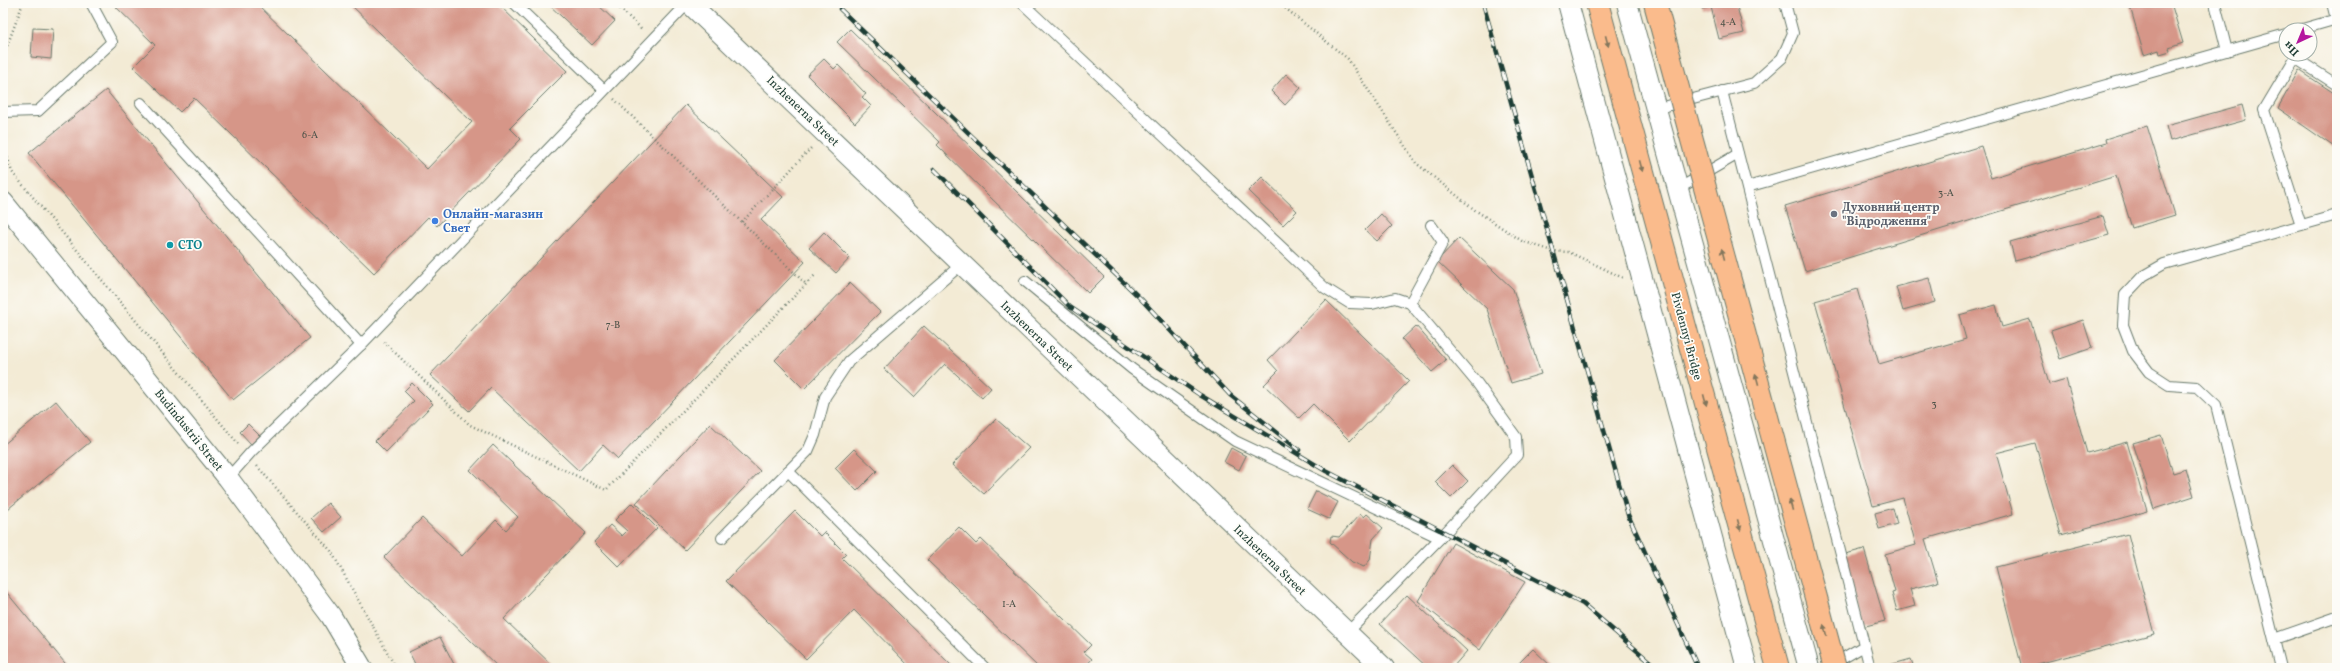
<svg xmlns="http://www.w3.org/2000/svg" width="2340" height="671" viewBox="0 0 2340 671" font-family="Vollkorn,serif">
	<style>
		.building { fill: #d69688 }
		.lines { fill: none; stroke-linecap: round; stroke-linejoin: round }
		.lane-casing { stroke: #697a6c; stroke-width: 12 }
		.street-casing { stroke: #697a6c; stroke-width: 22 }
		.path { stroke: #697a6c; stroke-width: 2.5; stroke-dasharray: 1 3; stroke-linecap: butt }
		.lane { stroke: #fff; stroke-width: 10 }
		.street { stroke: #fff; stroke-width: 20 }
		.rail-casing { stroke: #1f3d34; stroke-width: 4.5 }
		.rail { stroke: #fdfcf7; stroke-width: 3; stroke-dasharray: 9; stroke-linecap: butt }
		.highway-bridge-casing { stroke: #697a6c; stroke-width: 24; stroke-linecap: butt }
		.highway-bridge { stroke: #fabb8c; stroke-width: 22 }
		.oneway { fill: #82765c }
		.worship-dot { fill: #6b7280; stroke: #fdfcf7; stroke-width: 1.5 }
		.shop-dot { fill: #3f7fe0; stroke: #fdfcf7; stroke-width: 1.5 }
		.culture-dot { fill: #0f9aa8; stroke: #fdfcf7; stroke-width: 1.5 }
		.labels { text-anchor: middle; stroke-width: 3.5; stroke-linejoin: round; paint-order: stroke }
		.number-label { font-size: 10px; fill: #4d5349 }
		.street-label { font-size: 12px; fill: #1f3d34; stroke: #fdfcf7 }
		.worship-label { font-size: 12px; font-weight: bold; fill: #5b616d; stroke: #fdfcf7; text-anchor: start }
		.shop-label { font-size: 12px; font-weight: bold; fill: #366cbe; stroke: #fdfcf7; text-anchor: start }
		.culture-label { font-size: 12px; font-weight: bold; fill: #0d838f; stroke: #fdfcf7; text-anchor: start }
	</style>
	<rect width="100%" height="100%" fill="#fdfcf7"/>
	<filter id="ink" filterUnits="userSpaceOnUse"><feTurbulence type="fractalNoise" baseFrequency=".025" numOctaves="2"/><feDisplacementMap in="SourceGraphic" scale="8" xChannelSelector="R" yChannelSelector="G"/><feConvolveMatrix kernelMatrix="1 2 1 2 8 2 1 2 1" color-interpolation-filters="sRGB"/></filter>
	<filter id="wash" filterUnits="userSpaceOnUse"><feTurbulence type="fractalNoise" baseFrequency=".012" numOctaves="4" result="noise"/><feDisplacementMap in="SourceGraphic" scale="16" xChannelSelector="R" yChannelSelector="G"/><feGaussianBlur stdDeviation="0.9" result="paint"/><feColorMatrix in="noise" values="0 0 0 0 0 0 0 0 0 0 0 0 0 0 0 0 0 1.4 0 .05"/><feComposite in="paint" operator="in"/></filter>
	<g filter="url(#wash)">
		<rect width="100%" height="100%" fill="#f3ebd5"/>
		<g id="blocks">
			<g class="building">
				<path d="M112,3H256L427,169L472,122L349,3H497L567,71L510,128L521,139L437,226L428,217L374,273L194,98L180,112L133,67L155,45Z"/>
				<path d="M547,3H596L615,21L592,45Z"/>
				<path d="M1701,3H1736L1744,33L1719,39L1711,7L1702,9Z"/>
				<path d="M2129,3H2171L2183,43L2169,48L2170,51L2160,54L2159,50L2144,55Z"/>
				<path d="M33,28L53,29L51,59L31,57Z"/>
				<path d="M850,29L1104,277L1088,293L937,145L940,142L837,42Z"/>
				<path d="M824,59L834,69L838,65L866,94L862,97L871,106L855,123L807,75Z"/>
				<path d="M2299,70L2337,95V149L2278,108Z"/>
				<path d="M1286,74L1301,88L1285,105L1271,91Z"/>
				<path d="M106,90L310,338L233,400L29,153Z"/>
				<path d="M686,105L783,197L761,220L805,262L618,459L603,445L579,471L491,388L469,411L430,375Z"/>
				<path d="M2242,105L2246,120L2170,141L2166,126Z"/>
				<path d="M2147,126L2175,215L2132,228L2116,176L1805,271L1785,206L1981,146L1991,178L2106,143L2105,139Z"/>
				<path d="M1262,177L1297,211L1283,225L1248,191Z"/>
				<path d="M1381,214L1392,226L1377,241L1365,230Z"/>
				<path d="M2103,216L2109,235L2015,261L2010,242Z"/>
				<path d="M824,232L850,258L836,273L809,248Z"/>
				<path d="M1459,238L1513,289L1541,374L1511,383L1487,309L1437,261Z"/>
				<path d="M1929,278L1935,302L1903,311L1896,287Z"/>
				<path d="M850,283L880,312L804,389L775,360Z"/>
				<path d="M1857,289L1879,364L1966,339L1959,315L1996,305L2002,327L2030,319L2049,384L2066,379L2087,453L2127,442L2147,511L2061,535L2035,443L1996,453L2013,514L1925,539L1938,582L1910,589L1915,606L1897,611L1892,593L1895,592L1885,554L1916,545L1903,498L1873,506L1815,301Z"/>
				<path d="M1326,300L1409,381L1350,441L1313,404L1299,418L1264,385L1278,371L1268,360Z"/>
				<path d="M2083,320L2092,348L2060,359L2051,331Z"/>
				<path d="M924,326L991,388L982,398L945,364L914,397L884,369Z"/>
				<path d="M1416,326L1446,360L1432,372L1402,339Z"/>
				<path d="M412,383L433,404L386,452L375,441L414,401L404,391Z"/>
				<path d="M56,401L90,442L3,513V445Z"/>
				<path d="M996,419L1029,448L984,494L952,465Z"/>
				<path d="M248,424L260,436L251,444L240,432Z"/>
				<path d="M710,424L760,471L685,550L636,503Z"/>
				<path d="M2161,435L2173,473L2186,469L2194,496L2154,509L2133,443Z"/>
				<path d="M493,445L586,533L504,619L555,668H499L384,557L422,518L462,556L496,520L506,530L518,517L470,470Z"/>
				<path d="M1231,448L1246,456L1239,470L1224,462Z"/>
				<path d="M854,449L877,471L857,491L835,468Z"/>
				<path d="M1452,465L1468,481L1451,498L1435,482Z"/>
				<path d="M1316,491L1338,502L1329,519L1307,509Z"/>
				<path d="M328,503L341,517L324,532L311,518Z"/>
				<path d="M632,503L657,528L619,567L594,542L610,525L622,536L627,531L615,520Z"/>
				<path d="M1893,508L1897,524L1879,529L1875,513Z"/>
				<path d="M795,511L820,536L824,532L846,554L842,558L954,668H911L854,610L806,659L726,581Z"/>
				<path d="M1360,514L1364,517L1367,514L1383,528L1373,539L1370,560L1364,567L1352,562L1330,542L1331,536L1339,537Z"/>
				<path d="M959,527L976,544L981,539L1091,645L1084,652L1092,659L1084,668H1039L927,560Z"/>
				<path d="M2128,534L2154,634L2022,668L1996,567Z"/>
				<path d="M1453,543L1525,582L1480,650L1418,601Z"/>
				<path d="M1864,549L1885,621L1862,627L1842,555Z"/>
				<path d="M3,588L69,668H3Z"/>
				<path d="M1407,595L1467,651L1452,668H1428L1380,624Z"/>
				<path d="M440,637L456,668H417L409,652Z"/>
				<path d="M1533,649L1553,668H1514Z"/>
				<path d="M1911,659L1914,668H1879Z"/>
			</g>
		</g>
	</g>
	<g filter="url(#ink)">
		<use href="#blocks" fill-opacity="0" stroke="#697a6c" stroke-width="1"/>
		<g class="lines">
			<g class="lane-casing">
				<g id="lane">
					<path d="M514,3L604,90"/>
					<path d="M1022,3L1325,288L1349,303L1372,304L1395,298L1410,303L1477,383L1516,437L1517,455L1445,533L1347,633"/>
					<path d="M2215,3L2227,51"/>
					<path d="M2332,3L2336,19"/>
					<path d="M2299,30L2337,19"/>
					<path d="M1722,91L1870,668"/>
					<path d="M141,103L361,345"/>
					<path d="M1655,109L1754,83L1782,58L1793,33L1785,3"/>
					<path d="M3,112L38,111L112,42L91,3"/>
					<path d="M1747,187L2286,34"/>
					<path d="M1678,189L1738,154"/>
					<path d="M2301,225L2264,110L2295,58L2337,85"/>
					<path d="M1025,281L1132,369L1235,441L1440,538"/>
					<path d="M1410,303L1443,242L1431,225"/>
					<path d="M788,471L985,668"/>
					<path d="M228,478L252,451L361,345L688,3"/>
					<path d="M722,538L808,451L815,435L825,397L849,361L962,264"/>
					<path d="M2274,639L2337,617"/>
					<path d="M1833,664L1864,646"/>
					<path d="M2281,668L2216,405L2197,387L2169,385L2149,372L2133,351L2123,325L2125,295L2143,276L2164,264L2337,215"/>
				</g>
			</g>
			<g class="street-casing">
				<g id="street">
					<path d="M689,3L1384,668"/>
					<path d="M1568,3L1747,668"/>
					<path d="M1627,3L1809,668"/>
					<path d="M3,202L228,478L331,616L362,668"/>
				</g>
			</g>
			<g class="path">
				<path d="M614,3L643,30"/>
				<path d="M1279,3L1348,59L1416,163L1475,210L1522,241L1553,251L1569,252L1623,278"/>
				<path d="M3,57L23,3"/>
				<path d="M614,99L806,284"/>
				<path d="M3,142L12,172L240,446"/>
				<path d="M742,222L812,147"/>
				<path d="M384,342L470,425L606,490L816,274"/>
				<path d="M257,466L331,551L396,668"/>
			</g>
			<use href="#lane" class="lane"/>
			<use href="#street" class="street"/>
			<g class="rail-casing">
				<g id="rail">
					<path d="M1483,3L1628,515L1698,668"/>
					<path d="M840,9L1141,299L1230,395L1299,450"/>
					<path d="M934,169L1070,307L1200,395L1326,471L1583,604L1657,668"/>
				</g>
			</g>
			<use href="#rail" class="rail"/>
			<g class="highway-bridge-casing">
				<g id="highway-bridge">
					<path d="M1597,3L1778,668"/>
					<path d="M1655,3L1835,668"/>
				</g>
			</g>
			<use href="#highway-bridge" class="highway-bridge"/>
		</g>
		<defs><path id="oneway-solid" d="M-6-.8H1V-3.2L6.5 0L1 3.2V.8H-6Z"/></defs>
		<g class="oneway">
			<use href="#oneway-solid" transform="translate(1607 41) rotate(75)"/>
			<use href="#oneway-solid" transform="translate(1641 166) rotate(75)"/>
			<use href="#oneway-solid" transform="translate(1723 254) rotate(-105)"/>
			<use href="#oneway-solid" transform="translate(1757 379) rotate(-105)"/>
			<use href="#oneway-solid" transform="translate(1705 400) rotate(75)"/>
			<use href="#oneway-solid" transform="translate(1791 505) rotate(-105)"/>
			<use href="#oneway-solid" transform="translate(1739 525) rotate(75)"/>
			<use href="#oneway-solid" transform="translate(1825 630) rotate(-105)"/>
		</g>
	</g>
	<circle class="worship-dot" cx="1834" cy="214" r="4"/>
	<circle class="shop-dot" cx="435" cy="221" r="4"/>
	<circle class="culture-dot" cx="170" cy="245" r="4"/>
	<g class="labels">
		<g class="number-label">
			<text x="1728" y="25">4-А</text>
			<text x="310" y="138">6-А</text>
			<text x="1946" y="196">3-А</text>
			<text x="613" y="328">7-В</text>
			<text x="1934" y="407">3</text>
			<text x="1009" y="607">1-А</text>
		</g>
		<g class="street-label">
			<text transform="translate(803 111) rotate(44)" y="4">Inzhenerna Street</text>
			<text transform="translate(1037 336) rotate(44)" y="4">Inzhenerna Street</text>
			<text transform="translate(1687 336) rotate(75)" y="4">Pivdennyi Bridge</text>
			<text transform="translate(189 430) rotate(51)" y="4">Budindustrii Street</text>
			<text transform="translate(1270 560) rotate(44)" y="4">Inzhenerna Street</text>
		</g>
		<g class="worship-label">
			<text x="1842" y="211">Духовний центр<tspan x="1842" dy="14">"Відродження"</tspan></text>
		</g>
		<g class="shop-label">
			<text x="443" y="218">Онлайн-магазин<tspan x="443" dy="14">Свет</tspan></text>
		</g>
		<g class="culture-label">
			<text x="178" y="249">СТО</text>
		</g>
	</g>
	<rect width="2340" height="671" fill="none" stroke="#fdfcf7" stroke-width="16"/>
	<g transform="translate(2298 42) rotate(224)"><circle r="19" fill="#fdfcf7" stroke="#a4b0a9"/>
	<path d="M0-3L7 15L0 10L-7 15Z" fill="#b5179e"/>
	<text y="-6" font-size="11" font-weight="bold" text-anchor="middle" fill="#1f3d34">Пн</text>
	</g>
</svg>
